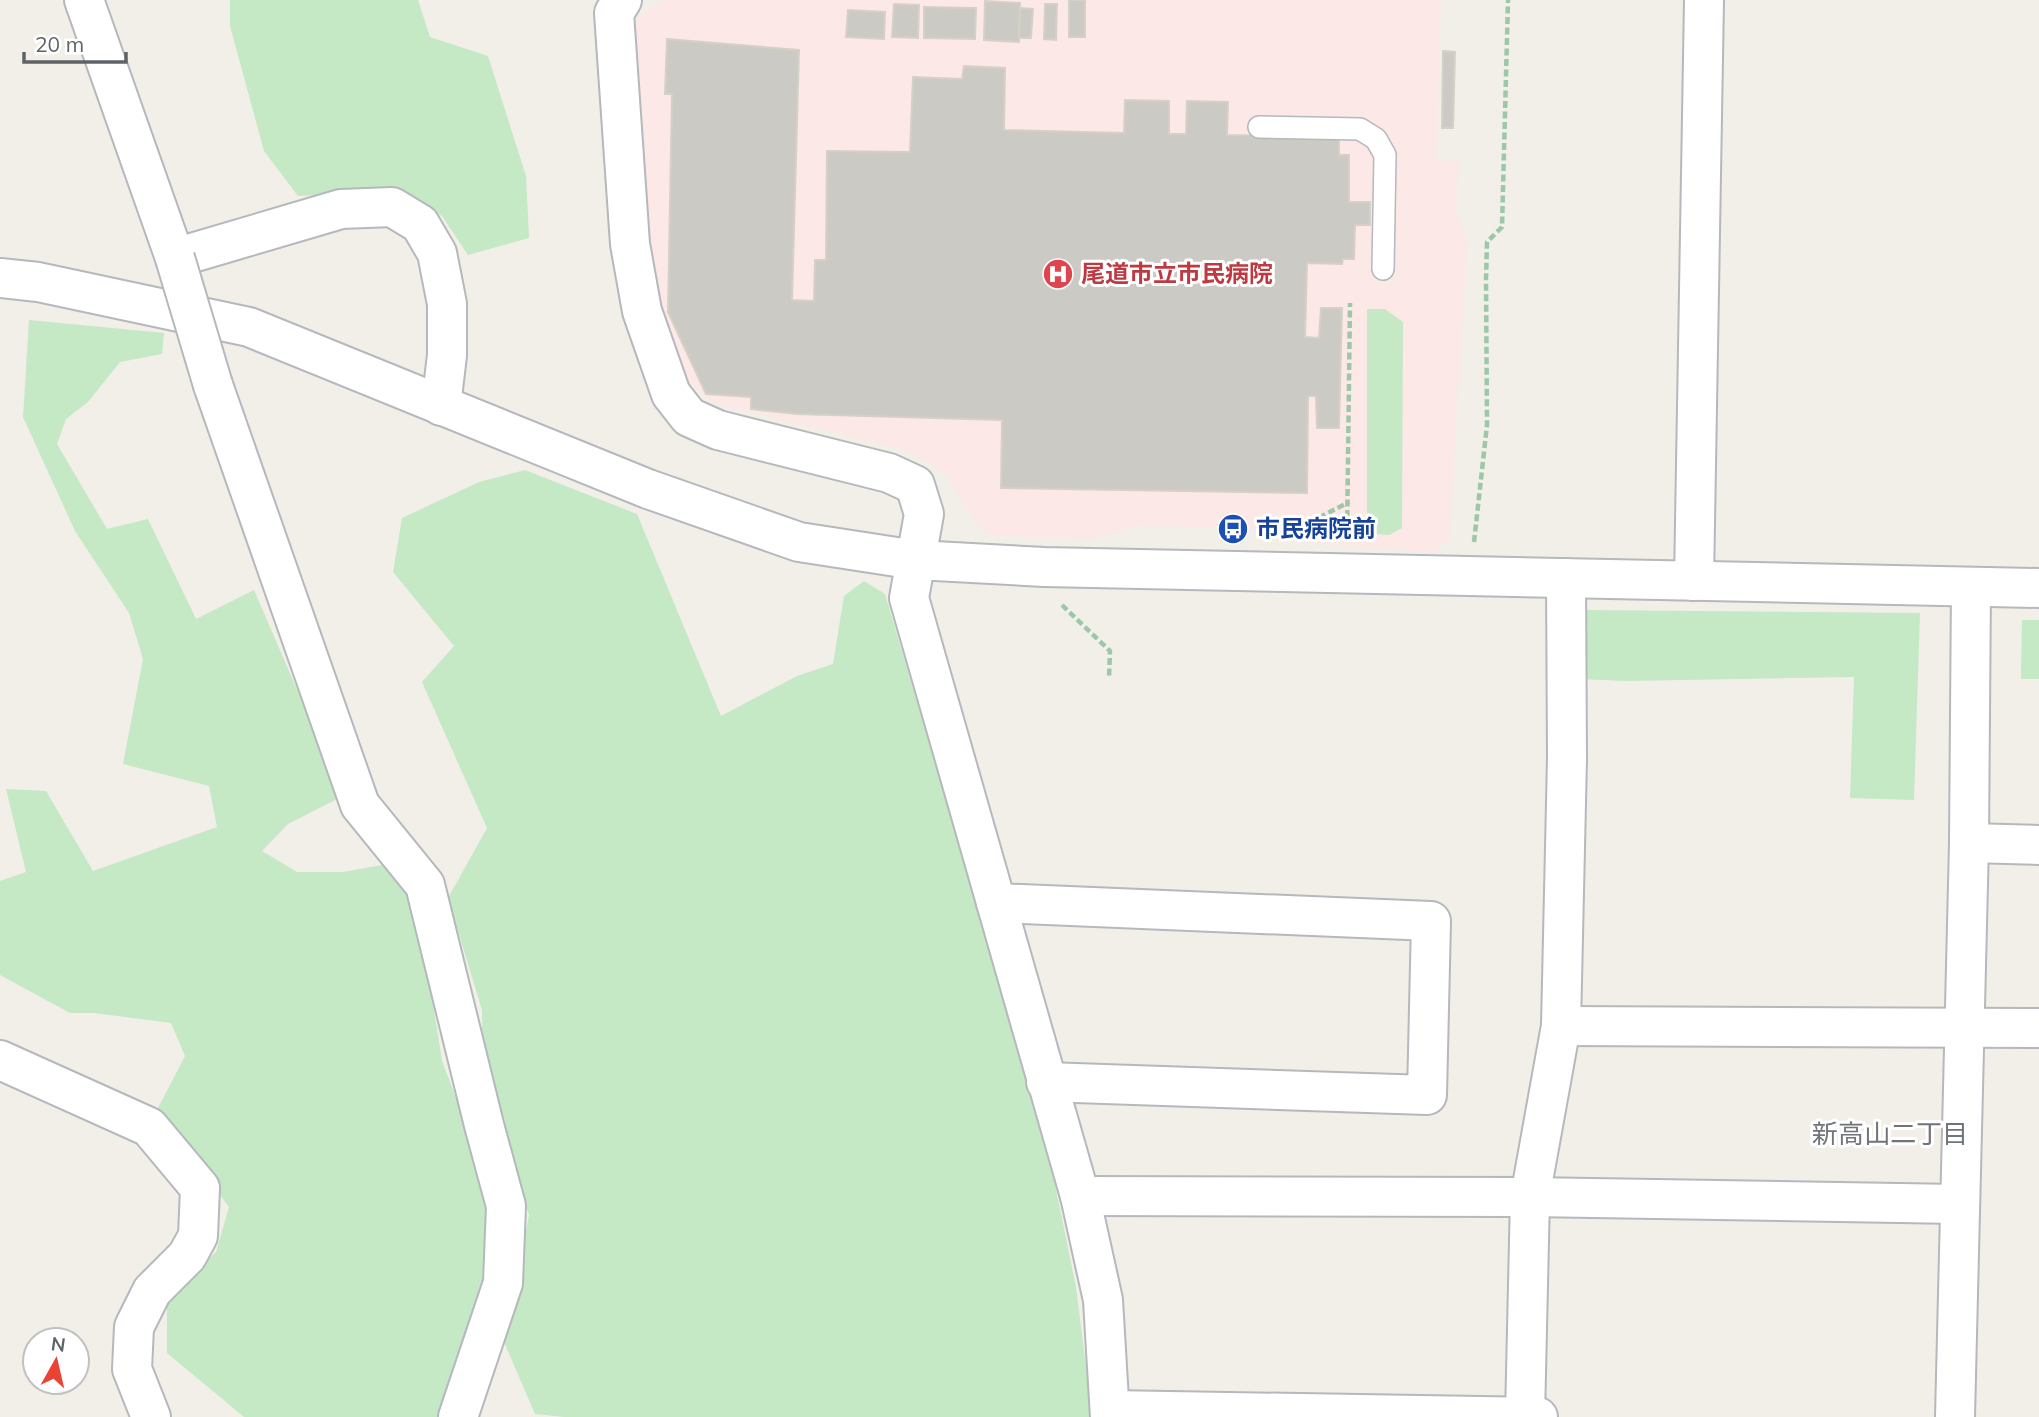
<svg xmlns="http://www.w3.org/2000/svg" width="2039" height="1417" viewBox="0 0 2039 1417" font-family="Mulish,'Noto Sans JP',sans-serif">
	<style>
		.medical { fill: #fce8e6 }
		.green { fill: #c5e8c5 }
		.building { fill: #cccac5; stroke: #d6d1c6; stroke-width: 2 }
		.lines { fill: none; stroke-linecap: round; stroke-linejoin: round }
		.service-casing { stroke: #b5b8bc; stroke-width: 24 }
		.minor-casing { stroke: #b5b8bc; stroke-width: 42 }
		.tertiary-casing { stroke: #b5b8bc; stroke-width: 42 }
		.path { stroke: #9cc7a9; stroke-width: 4.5; stroke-dasharray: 7 3.5; stroke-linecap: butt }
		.service { stroke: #fff; stroke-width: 21 }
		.minor { stroke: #fff; stroke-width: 38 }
		.tertiary { stroke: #fff; stroke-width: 38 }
		.minor-bridge-casing { stroke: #b5b8bc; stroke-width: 42; stroke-linecap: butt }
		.minor-bridge { stroke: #fff; stroke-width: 38 }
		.labels { text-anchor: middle; stroke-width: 6; stroke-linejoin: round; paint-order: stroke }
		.health-label { font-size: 24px; font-weight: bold; fill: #be3a42; stroke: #fff; text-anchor: start }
		.transit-label { font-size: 24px; font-weight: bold; fill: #164399; stroke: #fff; text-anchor: start }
		.neighbourhood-label { font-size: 26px; fill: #70757a; stroke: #fff }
	</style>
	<rect width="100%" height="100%" fill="#f1efe8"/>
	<path class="medical" d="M666,0H1438L1441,7L1436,160L1459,161L1456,213L1467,240L1449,543H1439L1440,553L1284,540L1250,529L1138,525L1094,539L992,535L983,530L973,518L946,476L934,466L902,449L717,404L707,398L685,377L658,308L644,238L631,32L637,19L648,9Z"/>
	<g class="green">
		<path d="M230,0H418L430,37L488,56L526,176L529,238L468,255L442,216L393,192L298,196L264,151L230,26Z"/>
		<path d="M1367,309H1385L1403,322L1402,528L1389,535L1377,534L1369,526L1367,517Z"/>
		<path d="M29,320L164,333L162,354L120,362L88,402L66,419L57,444L107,529L148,519L196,619L254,590L343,796L288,824L262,851L297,872H343L388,864L418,908L442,1061L474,1145L496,1223L490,1289L440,1406L443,1417H244L167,1353V1296L216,1252L229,1207L157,1110L185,1056L171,1023L94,1013H70L0,975V881L26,872L6,789L46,791L93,871L217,827L209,786L123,764L143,659L129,613L75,531L23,417Z"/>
		<path d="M525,470L637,514L721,716L797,676L833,664L844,596L864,581L885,594L1043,1126L1076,1287L1091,1406V1417H564L535,1414L504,1342L529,1215L483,1077L482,1010L448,898L487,828L422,682L454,646L393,572L402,518L479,482Z"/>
		<path d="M1582,610L1920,613L1914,800L1850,798L1854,677L1626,681L1580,679Z"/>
		<path d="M2022,620H2039V679H2021Z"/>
	</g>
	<g class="building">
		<rect x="1069" y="0" width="16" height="37"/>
		<path d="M985,1L1020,3L1019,42L984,40Z"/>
		<path d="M894,4L919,5L918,38L892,37Z"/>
		<path d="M1045,4H1057L1056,40L1044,39Z"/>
		<path d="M924,7L976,8L975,39L924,38Z"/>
		<path d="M1020,8L1033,9L1031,38H1019Z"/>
		<path d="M848,10L885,12L884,39L846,37Z"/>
		<path d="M667,39L799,50L792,300L814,301L815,260H826L827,151L910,152L913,77L962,79L964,66L1005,68L1004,130L1124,133L1125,100L1169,101V134H1186L1187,101L1228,102L1227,135L1339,137V155H1349V202H1370V225H1355L1354,259H1343L1342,264L1307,263L1305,337L1319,338L1321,308H1342L1339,428H1317L1316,396H1308L1307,493L1001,488L1002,420L797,414L751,409V397L706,394L668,312L672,94H665Z"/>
		<path d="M1443,51L1455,52L1453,128H1442Z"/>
	</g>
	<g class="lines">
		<g class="service-casing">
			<path id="service" d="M1259,127L1360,129L1376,139L1385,155L1383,269"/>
		</g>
		<g class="minor-casing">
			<g id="minor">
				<path d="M84,0L175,258L341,209L392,207L420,224L437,253L447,304V355L441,406"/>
				<path d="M622,0L614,13L630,244L642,311L671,394L689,417L718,430L889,473L915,485L924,514L909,598L1080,1196L1103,1300L1110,1417"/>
				<path d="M213,385L360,805L425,885L484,1125L506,1206L503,1283L458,1417"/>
				<path d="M1694,581L1704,0"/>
				<path d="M1969,843L2039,845"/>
				<path d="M996,903L1431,921L1427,1095L1046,1082"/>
				<path d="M1561,1026L2039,1028"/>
				<path d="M0,1060L149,1127L200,1188L198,1236L187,1256L152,1291L134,1327L132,1369L151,1417"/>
				<path d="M1080,1196L1530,1197L1959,1204"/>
				<path d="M1110,1410L1538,1417"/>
				<path d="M1525,1417L1530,1197L1561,1026L1567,758L1566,578"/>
			</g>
		</g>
		<g class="tertiary-casing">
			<g id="tertiary">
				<path d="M0,278L38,282L249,327L648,489L799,542L916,560L1044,567L2039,588"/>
				<path d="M1955,1417L1969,843L1971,587"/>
			</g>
		</g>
		<g class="path">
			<path d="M1291,532L1349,502"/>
			<path d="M1347,538L1350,303"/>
			<path d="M1474,542L1487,425L1486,280L1487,242L1502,227L1508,0"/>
			<path d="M1062,605L1110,651L1109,678"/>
		</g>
		<use href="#service" class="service"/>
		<use href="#minor" class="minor"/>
		<use href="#tertiary" class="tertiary"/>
		<g class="minor-bridge-casing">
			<path id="minor-bridge" d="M175,258L213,385"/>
		</g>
		<use href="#minor-bridge" class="minor-bridge"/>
	</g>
	<defs>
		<g id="hospital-disc" transform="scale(1.575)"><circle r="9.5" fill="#e0444e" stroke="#fff"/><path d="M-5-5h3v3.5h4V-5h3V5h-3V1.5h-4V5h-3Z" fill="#fff"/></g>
		<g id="bus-disc" transform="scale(1.575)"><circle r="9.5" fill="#1a4fb4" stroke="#fff"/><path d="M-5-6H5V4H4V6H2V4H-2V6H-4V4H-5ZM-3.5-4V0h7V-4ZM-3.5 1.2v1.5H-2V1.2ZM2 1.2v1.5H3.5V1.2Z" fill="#fff"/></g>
	</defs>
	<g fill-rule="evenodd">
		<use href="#hospital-disc" x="1058" y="274"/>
		<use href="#bus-disc" x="1233" y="529"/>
	</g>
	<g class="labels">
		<g class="health-label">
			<text x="1081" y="282">尾道市立市民病院</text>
		</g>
		<g class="transit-label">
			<text x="1256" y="537">市民病院前</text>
		</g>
		<g class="neighbourhood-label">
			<text x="1890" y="1143">新高山二丁目</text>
		</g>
	</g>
	<g transform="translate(56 1361) rotate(8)"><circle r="33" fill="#ffffff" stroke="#bfc1c3" stroke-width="2"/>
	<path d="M0-5L12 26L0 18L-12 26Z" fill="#ea4335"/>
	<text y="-10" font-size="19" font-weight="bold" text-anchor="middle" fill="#5f6368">N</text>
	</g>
	<path d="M24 52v10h102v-10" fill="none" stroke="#5f6368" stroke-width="3.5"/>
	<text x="35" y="52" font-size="21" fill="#5f6368" stroke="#ffffff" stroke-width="5" paint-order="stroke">20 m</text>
</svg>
